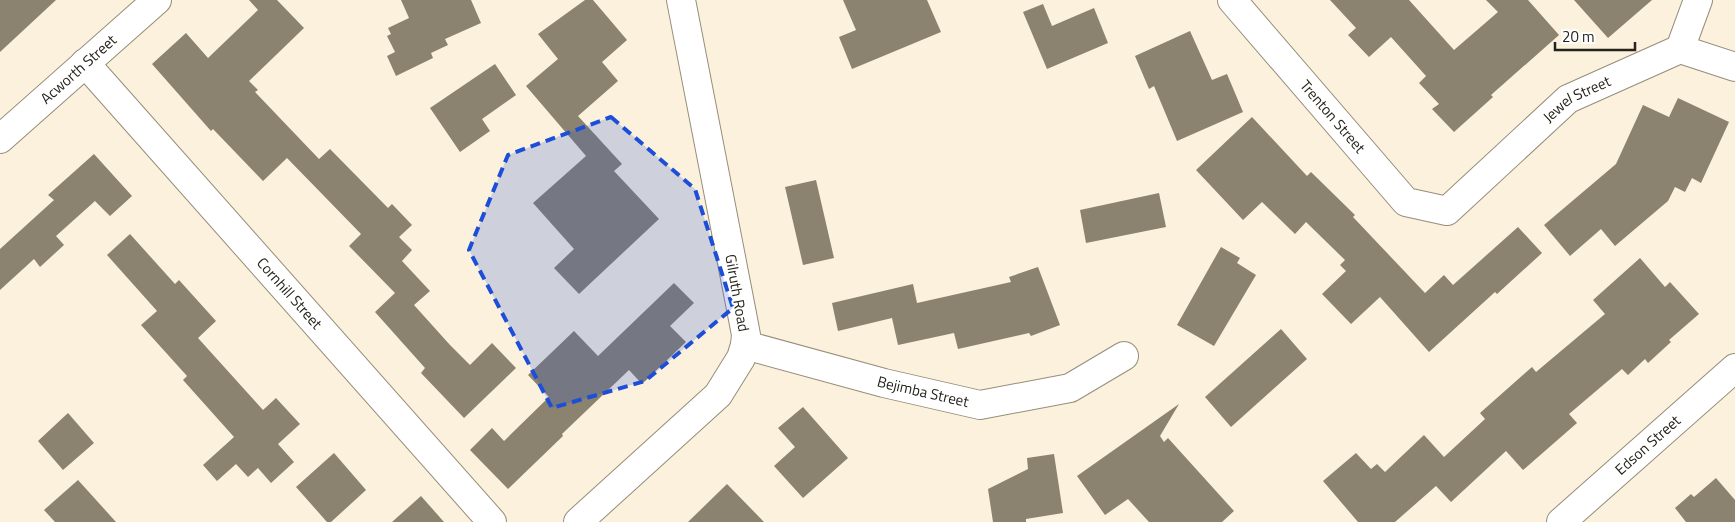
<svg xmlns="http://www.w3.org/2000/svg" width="1735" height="522" viewBox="0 0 1735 522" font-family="'Titillium Web',sans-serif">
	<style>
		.building { fill: #8b826f }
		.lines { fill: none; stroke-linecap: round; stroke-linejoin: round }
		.street-casing { stroke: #968d7a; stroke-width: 30 }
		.street { stroke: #fff; stroke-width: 28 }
		.marked { fill: #1d4ed8; fill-opacity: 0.2; stroke: #1d4ed8; stroke-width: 4; stroke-dasharray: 10 6; stroke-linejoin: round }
		.labels { text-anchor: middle; stroke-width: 4; stroke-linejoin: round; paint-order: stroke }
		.street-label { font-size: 15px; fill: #26231b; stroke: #fff }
	</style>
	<rect width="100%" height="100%" fill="#fbf1dc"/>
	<g class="building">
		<path d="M0,0H56L0,52Z"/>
		<path d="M249,0H277L304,28L249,81L258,90L255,92L319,159L330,149L388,208L392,204L412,225L399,237L412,250L402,261L430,291L414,305L450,345L470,365L492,343L516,368L464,418L421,373L425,368L375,312L395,293L349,246L361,234L287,158L263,181L213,129L211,131L152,64L186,33L208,58L258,10Z"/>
		<path d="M401,0H471L481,23L445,39L448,45L431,53L433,58L396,76L387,56L395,52L387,36L391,34L388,28L409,18Z"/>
		<path d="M585,0H593L627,40L602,62L618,81L578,116L622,164L614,171L659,219L579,294L554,268L574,249L533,203L586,156L526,86L558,59L538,34Z"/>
		<path d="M843,0H927L941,32L852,69L839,37L856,30Z"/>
		<path d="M1330,0H1409L1454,50L1498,12L1486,0H1528L1559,35L1491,95L1493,97L1454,132L1432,109L1439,104L1419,83L1426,76L1391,37L1369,57L1348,35L1356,28Z"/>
		<path d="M1574,0H1652L1608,38Z"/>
		<path d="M1043,4L1052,26L1094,8L1108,43L1047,69L1023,12Z"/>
		<path d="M1190,31L1212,80L1227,74L1243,112L1177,141L1154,86L1149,89L1135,56Z"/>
		<path d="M495,64L516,95L482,119L490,131L460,152L430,108Z"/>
		<path d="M1678,98L1729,122L1701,183L1692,178L1685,192L1675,187L1668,201L1615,246L1601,229L1570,256L1544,225L1616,164L1643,105L1669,117Z"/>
		<path d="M1252,117L1307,176L1311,172L1355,215L1353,217L1425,293L1444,275L1453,285L1518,227L1542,253L1497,294L1495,292L1429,352L1380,297L1351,324L1322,294L1346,271L1340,265L1345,260L1306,222L1295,234L1262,202L1243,220L1196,170Z"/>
		<path d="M94,154L132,196L110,216L95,201L56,236L64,245L40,267L34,259L0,290V249L54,200L48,195Z"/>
		<path d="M816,180L834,258L803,265L785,187Z"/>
		<path d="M1159,193L1166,227L1086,243L1080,210Z"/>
		<path d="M130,234L175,284L179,280L216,321L198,338L263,410L276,398L300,424L278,444L294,462L271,483L258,468L248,477L236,464L217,481L203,465L234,437L183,380L187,376L141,325L157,311L107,255Z"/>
		<path d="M1221,247L1240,258L1237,263L1256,275L1214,346L1177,325Z"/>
		<path d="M1640,258L1665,287L1670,282L1699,314L1669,340L1671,342L1648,363L1645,359L1628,375L1622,369L1569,414L1577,423L1523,470L1506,451L1451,502L1436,486L1395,522H1358L1323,481L1356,453L1371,469L1377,464L1385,472L1424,435L1444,457L1485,419L1480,413L1532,367L1536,372L1605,314L1593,300Z"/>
		<path d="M1038,267L1060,325L1031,336L1029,333L958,349L954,333L898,345L892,318L838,331L832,303L913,284L917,303L1011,282L1009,277Z"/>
		<path d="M674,283L694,303L670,326L686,342L642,384L629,370L562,434L563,436L508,489L470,450L492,428L504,441L549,397L528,375L574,331L598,356Z"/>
		<path d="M1281,329L1307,359L1231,427L1205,397Z"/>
		<path d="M1179,404L1160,436L1164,442L1168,438L1234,511L1222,522H1149L1128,499L1105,515L1077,476Z"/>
		<path d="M803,407L848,458L803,498L774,466L795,447L778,428Z"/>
		<path d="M68,413L94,443L63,470L38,441Z"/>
		<path d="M334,453L366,490L331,522H327L296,487Z"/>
		<path d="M1054,454L1063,513L1026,519V522H993L988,489L1028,469L1027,458Z"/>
		<path d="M1716,478L1735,500V522H1686L1675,508L1691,494L1694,497Z"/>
		<path d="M78,480L116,522H55L44,510Z"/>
		<path d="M727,484L764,522H688Z"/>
		<path d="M421,496L444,522H392Z"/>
	</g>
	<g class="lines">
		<g class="street-casing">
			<g id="street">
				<path id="s1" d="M1232,0L1406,202L1447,211L1568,99L1680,49L1735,67"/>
				<path d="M1680,49L1698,0"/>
				<path id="s2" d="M85,63L492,522"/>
				<path id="s3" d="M0,139L157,0"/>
				<path id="s4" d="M745,345L884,383L980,405L1070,388L1124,356"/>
				<path d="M578,522L718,395L741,358L745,345L746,335L743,319L681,0"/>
				<path id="s5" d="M1561,522L1735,368"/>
			</g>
		</g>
		<use href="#street" class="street"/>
	</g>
	<path class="marked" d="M611,117L695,189L733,308L645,381L552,408L469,250L508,155Z"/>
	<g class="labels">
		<g class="street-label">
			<text dy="5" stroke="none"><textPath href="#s3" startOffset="105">Acworth Street</textPath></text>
			<text dy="5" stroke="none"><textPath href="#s1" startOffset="481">Jewel Street</textPath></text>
			<text dy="5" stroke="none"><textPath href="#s1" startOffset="154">Trenton Street</textPath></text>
			<text dy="5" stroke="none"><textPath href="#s2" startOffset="308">Cornhill Street</textPath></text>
			<text transform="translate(737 293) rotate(80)" y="5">Gilruth Road</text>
			<text dy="5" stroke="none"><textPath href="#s4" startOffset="184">Bejimba Street</textPath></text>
			<text dy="5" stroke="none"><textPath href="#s5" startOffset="116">Edson Street</textPath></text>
		</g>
	</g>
	<path d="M1555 42v8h80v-8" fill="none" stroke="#26231b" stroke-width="2.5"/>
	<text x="1562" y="42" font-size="15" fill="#26231b" stroke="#ffffff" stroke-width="4" paint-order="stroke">20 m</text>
</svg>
